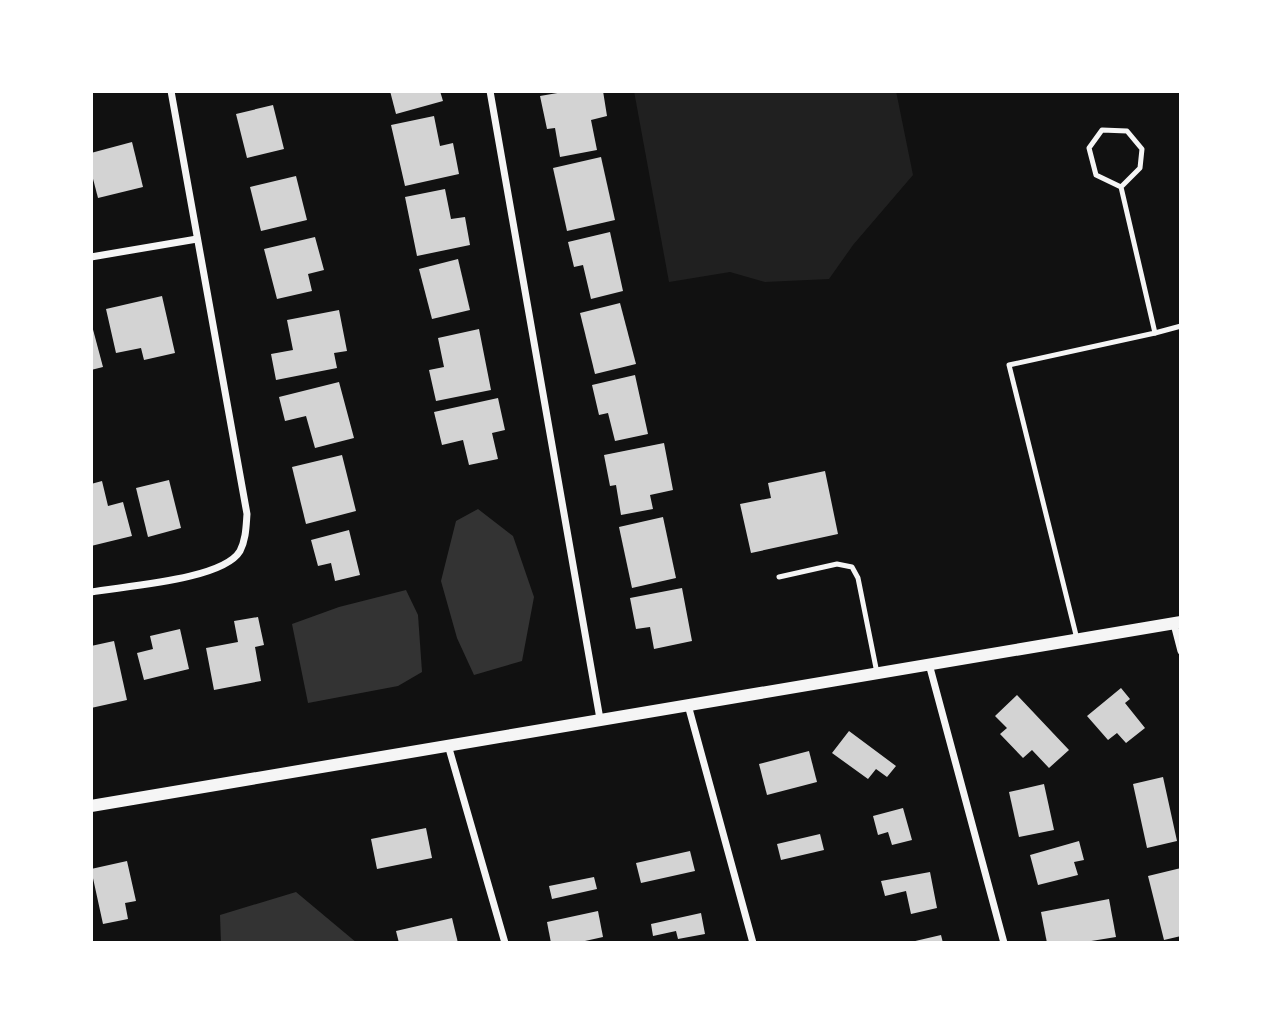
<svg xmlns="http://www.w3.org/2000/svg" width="1272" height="1034" viewBox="0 0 1272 1034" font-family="Barlow,sans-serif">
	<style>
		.green { fill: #202020 }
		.water { fill: #333 }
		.building { fill: #d3d3d3 }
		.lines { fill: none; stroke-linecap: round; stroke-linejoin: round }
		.service { stroke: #f5f5f5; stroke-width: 5 }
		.minor { stroke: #f5f5f5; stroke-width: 7 }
		.tertiary { stroke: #f5f5f5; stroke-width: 12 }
	</style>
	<rect width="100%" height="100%" fill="#111"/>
	<path class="green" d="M634,91H896L913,175L853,245L829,279L765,282L730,272L669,282Z"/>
	<g class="water">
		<path d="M478,509L513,536L534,597L522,661L474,675L457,638L441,581L456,521Z"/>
		<path d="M406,590L418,615L422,672L398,686L308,703L292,624L339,607Z"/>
		<path d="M296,892L357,943H221L220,915Z"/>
	</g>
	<g class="building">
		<path d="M390,91H440L443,101L396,114Z"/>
		<path d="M569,91H603L607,116L591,120L597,150L560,157L555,128L547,129L540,96Z"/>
		<path d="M273,105L284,149L247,158L236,114Z"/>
		<path d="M434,116L440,146L453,143L459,174L405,186L391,125Z"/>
		<path d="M132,142L143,187L98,198L91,171V153Z"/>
		<path d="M601,157L615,220L567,231L553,168Z"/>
		<path d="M296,176L307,220L261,231L250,187Z"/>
		<path d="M445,189L451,219L465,217L470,245L417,256L405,197Z"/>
		<path d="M610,232L623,291L591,299L583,265L574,267L568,242Z"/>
		<path d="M315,237L324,270L308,274L312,291L277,299L264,249Z"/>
		<path d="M458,259L470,310L432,319L419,269Z"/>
		<path d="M162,296L175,353L144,360L141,348L116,353L106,309Z"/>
		<path d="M620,303L636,364L595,374L580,313Z"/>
		<path d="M339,310L347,351L334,353L337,368L276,380L271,354L293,350L287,320Z"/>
		<path d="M91,322L103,367L91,370Z"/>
		<path d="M479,329L491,390L436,401L429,370L444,367L438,338Z"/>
		<path d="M635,375L648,434L615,441L608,413L599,415L592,385Z"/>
		<path d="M339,382L354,438L315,448L306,416L285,421L279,397Z"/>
		<path d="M498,398L505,430L492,433L498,459L469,465L463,440L442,445L434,412Z"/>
		<path d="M664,443L673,490L650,495L653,509L621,515L616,485L610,486L604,455Z"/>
		<path d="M342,455L356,511L306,524L292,467Z"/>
		<path d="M825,471L838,534L751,553L740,504L771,498L768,483Z"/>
		<path d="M169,480L181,528L148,537L136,488Z"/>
		<path d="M102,481L108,506L123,502L132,536L91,546V484Z"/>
		<path d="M663,517L676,578L632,588L619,527Z"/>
		<path d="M349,530L360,575L335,581L331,563L318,566L311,540Z"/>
		<path d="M682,588L692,641L654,649L650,627L636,629L630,598Z"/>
		<path d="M258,617L264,645L255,647L261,681L214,690L206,648L238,642L234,621Z"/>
		<path d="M180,629L189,669L144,680L137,653L153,649L150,636Z"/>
		<path d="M114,641L127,700L91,708V646Z"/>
		<path d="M1121,688L1130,699L1125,703L1145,728L1126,743L1117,733L1108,740L1087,716Z"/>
		<path d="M1017,695L1069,750L1049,768L1032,750L1023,758L1000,734L1007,728L995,716Z"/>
		<path d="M849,731L896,766L887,777L876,769L868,779L832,753Z"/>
		<path d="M809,751L817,782L767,795L759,764Z"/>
		<path d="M1163,777L1177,841L1147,848L1133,784Z"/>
		<path d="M1044,784L1054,830L1019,837L1009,792Z"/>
		<path d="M903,808L912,840L892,845L888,832L878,835L873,816Z"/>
		<path d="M426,828L432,858L377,869L371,839Z"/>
		<path d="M820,834L824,850L781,860L777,844Z"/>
		<path d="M1079,841L1084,860L1074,862L1078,875L1038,885L1030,855Z"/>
		<path d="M690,851L695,871L641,883L636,863Z"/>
		<path d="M127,861L136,901L125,903L128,919L103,924L91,869Z"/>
		<path d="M1181,868V936L1164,940L1148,876Z"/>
		<path d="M930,872L937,908L911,914L906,891L885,896L881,881Z"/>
		<path d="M594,877L597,889L552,899L549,886Z"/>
		<path d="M1109,899L1116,937L1079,943H1047L1041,912Z"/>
		<path d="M598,911L603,937L576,943H551L547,922Z"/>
		<path d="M701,913L705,934L678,939L676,931L653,936L651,924Z"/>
		<path d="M452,918L458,943H399L396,931Z"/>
		<path d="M941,935L943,943H911V942Z"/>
	</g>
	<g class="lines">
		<g class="service">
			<path d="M1155,333L1181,326"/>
			<path d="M779,577L837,564L852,567L858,578L877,673"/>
			<path d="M1077,639L1009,365L1155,333L1121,187L1096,175L1089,148L1102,130L1127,131L1142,149L1140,168L1121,187"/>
		</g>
		<g class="minor">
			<path d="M490,91L600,719"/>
			<path d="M91,257L197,239"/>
			<path d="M91,592C124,586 223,580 240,551C246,539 246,527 247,514L171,91"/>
			<path d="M1174,624L1181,651"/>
			<path d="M929,664L1004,943"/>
			<path d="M688,705L753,943"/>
			<path d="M448,745L505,943"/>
		</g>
		<path class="tertiary" d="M91,806L1181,622"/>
	</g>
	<rect width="1272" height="1034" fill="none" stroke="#ffffff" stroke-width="186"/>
</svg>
